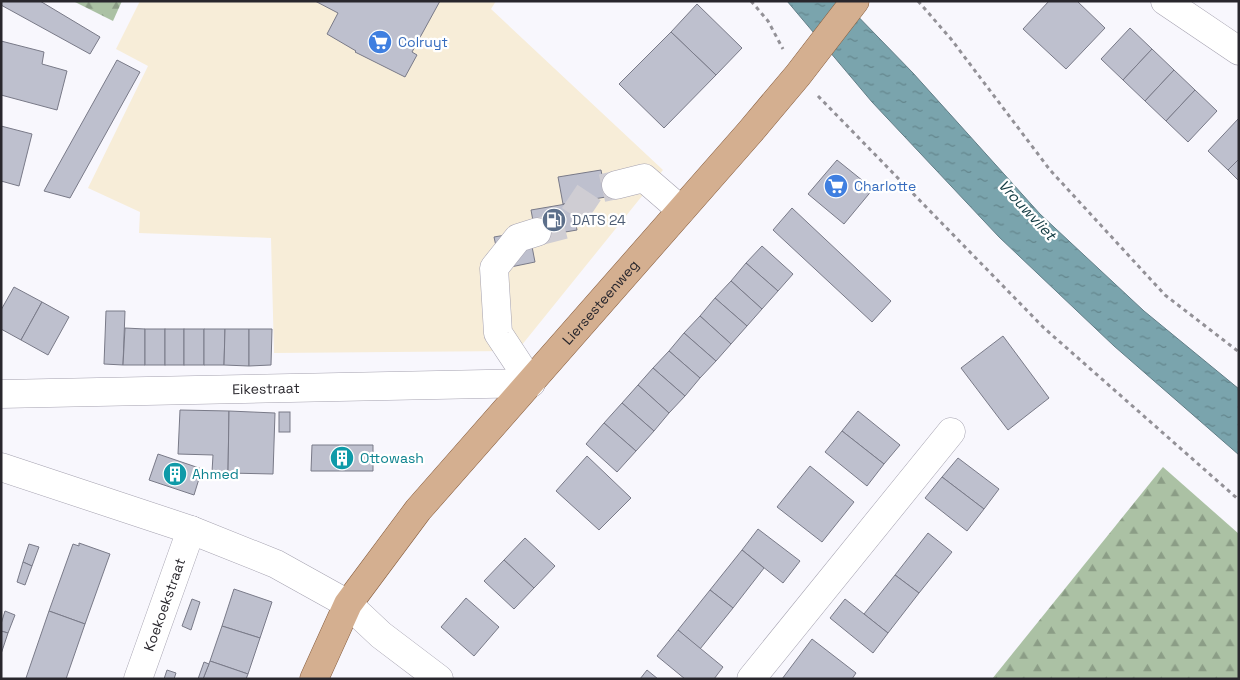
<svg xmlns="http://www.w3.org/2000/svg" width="1240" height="680" viewBox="0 0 1240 680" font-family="'Space Grotesk',sans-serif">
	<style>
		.commercial { fill: #f7edd8 }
		.forest { fill: url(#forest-firs) }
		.water { fill: url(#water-ripples); stroke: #627e87 }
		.building { fill: #bec0ce; stroke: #797a88 }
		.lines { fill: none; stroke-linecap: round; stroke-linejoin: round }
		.minor-tunnel { stroke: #cfcdd3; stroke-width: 28; stroke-dasharray: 28 14; stroke-linecap: butt }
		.minor-casing { stroke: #a5a2b0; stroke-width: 29 }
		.major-casing { stroke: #865c3d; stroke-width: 29 }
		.path { stroke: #939197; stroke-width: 3; stroke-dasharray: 4 4; stroke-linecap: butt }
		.minor { stroke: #fff; stroke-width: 28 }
		.major { stroke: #d4af90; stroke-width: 28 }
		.labels { text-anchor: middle; stroke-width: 4.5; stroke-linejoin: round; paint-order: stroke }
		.shop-label { font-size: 14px; fill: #366cbe; stroke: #fff; text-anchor: start }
		.service-label { font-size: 14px; fill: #4e5e75; stroke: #fff; text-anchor: start }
		.street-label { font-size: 14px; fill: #29272d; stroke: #fff }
		.culture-label { font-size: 14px; fill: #0d838f; stroke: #fff; text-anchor: start }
		.water-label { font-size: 15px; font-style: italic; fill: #113a41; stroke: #fff }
	</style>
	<defs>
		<pattern id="forest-firs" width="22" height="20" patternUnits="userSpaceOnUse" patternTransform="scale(1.25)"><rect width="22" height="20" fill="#abc1a4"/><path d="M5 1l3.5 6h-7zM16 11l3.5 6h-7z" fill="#8b9d86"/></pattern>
		<pattern id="water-ripples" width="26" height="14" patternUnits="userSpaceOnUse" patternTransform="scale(1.25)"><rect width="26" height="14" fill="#7aa4ad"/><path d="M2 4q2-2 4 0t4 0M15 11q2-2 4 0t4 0" fill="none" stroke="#64868d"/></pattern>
	</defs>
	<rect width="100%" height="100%" fill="#f8f7fd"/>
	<path class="commercial" d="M140,1H496L491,9L663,170L517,351L274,353L271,238L139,233L140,212L88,188L148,66L116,49Z"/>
	<g class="forest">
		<path d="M73,1H122L113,21Z"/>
		<path d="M1163,467L1239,534V679H992Z"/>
	</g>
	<path class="water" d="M787,1H843L913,73L1040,214L1144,311L1239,389V455L1114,346L999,237L872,102Z"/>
	<g class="building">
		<path d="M1,1H40L100,37L90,54L1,5Z"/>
		<path d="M315,1H440L412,52L417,55L405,77L355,52L356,51L327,34L338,13Z"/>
		<path d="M1049,1H1077L1105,28L1066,69L1023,29Z"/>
		<path d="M697,4L742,48L716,75L671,32Z"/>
		<path d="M1130,28L1152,49L1123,80L1101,59Z"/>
		<path d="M671,32L716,75L664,128L619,84Z"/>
		<path d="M1,41L44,52L42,64L67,71L57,110L1,95Z"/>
		<path d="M1152,49L1174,70L1145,101L1123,80Z"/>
		<path d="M117,60L140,72L70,198L44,191Z"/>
		<path d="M1174,70L1195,90L1166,121L1145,101Z"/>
		<path d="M1195,90L1217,111L1188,142L1166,121Z"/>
		<path d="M1239,118V159L1228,170L1208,151Z"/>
		<path d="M1,126L32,134L19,186L1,181Z"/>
		<path d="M1239,159V181L1228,170Z"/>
		<path d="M837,160L873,189L844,224L808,194Z"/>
		<path d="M601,170L606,197L563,204L558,177Z"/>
		<path d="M572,203L577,230L536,237L531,210Z"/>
		<path d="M792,208L891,301L872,322L773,230Z"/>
		<path d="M529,231L535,262L501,269L494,237Z"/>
		<path d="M762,246L793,274L778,291L746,263Z"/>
		<path d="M746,263L778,291L762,309L731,281Z"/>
		<path d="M731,281L762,309L747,326L715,298Z"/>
		<path d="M14,287L42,302L21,340L1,329V310Z"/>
		<path d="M715,298L747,326L731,344L700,316Z"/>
		<path d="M42,302L69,317L48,355L21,340Z"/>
		<path d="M106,311H125L123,365L104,364Z"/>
		<path d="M700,316L731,344L716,361L684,333Z"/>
		<path d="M125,328L145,329V365H123Z"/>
		<rect x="145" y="329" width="20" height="36"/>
		<rect x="165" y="329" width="19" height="36"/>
		<rect x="184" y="329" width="20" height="36"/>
		<path d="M204,329H225L224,365H204Z"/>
		<path d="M225,329H249V366L224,365Z"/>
		<path d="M249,329H272L271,365L249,366Z"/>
		<path d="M684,333L716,361L700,378L669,351Z"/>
		<path d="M1003,336L1049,398L1008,430L961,368Z"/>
		<path d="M669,351L700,378L685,396L653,368Z"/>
		<path d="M653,368L685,396L669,413L638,385Z"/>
		<path d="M638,385L669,413L654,431L622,403Z"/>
		<path d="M622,403L654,431L636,451L604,423Z"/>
		<path d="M180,410L229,411L228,473L212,472L213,455L178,454Z"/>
		<path d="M229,411L275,413L273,474L228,473Z"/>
		<path d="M858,411L900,445L884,464L842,431Z"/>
		<rect x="279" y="412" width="11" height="20"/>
		<path d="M604,423L636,451L617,472L586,444Z"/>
		<path d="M842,431L884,464L867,486L825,452Z"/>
		<path d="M312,445H373V471H311Z"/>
		<path d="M158,454L202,469L194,495L149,480Z"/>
		<path d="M587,456L631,498L599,530L556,491Z"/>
		<path d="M958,458L999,489L984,509L942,477Z"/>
		<path d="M810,466L854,502L822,542L777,507Z"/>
		<path d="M942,477L984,509L967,531L925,498Z"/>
		<path d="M758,529L800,561L783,583L742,550Z"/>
		<path d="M928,533L952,552L919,593L895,575Z"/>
		<path d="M525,538L555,566L534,588L504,560Z"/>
		<path d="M79,543L110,554L85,624L49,611L73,544L79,546Z"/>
		<path d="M29,544L39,547L32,566L23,562Z"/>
		<path d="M742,550L764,568L733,608L710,590Z"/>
		<path d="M504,560L534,588L514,609L484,581Z"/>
		<path d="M23,562L32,566L25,585L17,582Z"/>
		<path d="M895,575L919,593L888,633L864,614Z"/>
		<path d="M234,589L272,602L260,638L222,626Z"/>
		<path d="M710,590L733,608L700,649L678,630Z"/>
		<path d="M466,598L499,627L474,656L441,627Z"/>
		<path d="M192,599L200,602L191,630L182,626Z"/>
		<path d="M845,599L888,633L873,653L830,618Z"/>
		<path d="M5,611L15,615L8,633L1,631V624Z"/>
		<path d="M49,611L85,624L66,679H28L26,678Z"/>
		<path d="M222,626L260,638L248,674L210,661Z"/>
		<path d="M678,630L723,667L714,679H685L657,656Z"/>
		<path d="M1,631L8,633L1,654Z"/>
		<path d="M812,639L856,673L852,679H782Z"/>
		<path d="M210,661L248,674L246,679H203Z"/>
		<path d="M204,662L209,664L203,679H198Z"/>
		<path d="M167,670L176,673L174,679H164Z"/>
		<path d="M647,670L658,679H640Z"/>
	</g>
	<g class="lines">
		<path class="minor-tunnel" d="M537,232L568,224L590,191L616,185"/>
		<g class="minor-casing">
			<g id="minor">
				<path d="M1165,1L1239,51"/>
				<path d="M616,185L644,178L681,210"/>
				<path d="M531,383L498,333L494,268L518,238L537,232"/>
				<path id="s1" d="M1,394L531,383"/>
				<path d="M1,467L191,530L276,564L348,604L381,635L439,679"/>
				<path id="s2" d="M138,679L191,530"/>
				<path d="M751,679L951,432"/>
			</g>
		</g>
		<g class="major-casing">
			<g id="major">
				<path id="s3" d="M314,679L348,604L418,510L750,132L798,75L855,1"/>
			</g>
		</g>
		<g class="path">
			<path d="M751,1L768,21L783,49"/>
			<path d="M918,1L951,39L1050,170L1165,295L1239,352"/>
			<path d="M818,96L1044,328L1239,500"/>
		</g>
		<use href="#minor" class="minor"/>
		<use href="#major" class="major"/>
	</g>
	<defs>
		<g id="supermarket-disc" transform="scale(1.25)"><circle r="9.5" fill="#3f7fe0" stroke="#fff"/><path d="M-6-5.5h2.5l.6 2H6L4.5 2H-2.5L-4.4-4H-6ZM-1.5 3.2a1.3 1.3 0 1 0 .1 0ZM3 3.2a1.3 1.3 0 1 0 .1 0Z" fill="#fff"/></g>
		<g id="fuel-disc" transform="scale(1.25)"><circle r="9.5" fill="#5c6f8a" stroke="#fff"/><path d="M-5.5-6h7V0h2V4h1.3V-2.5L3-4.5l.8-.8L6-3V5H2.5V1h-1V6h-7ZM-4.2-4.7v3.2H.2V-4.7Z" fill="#fff"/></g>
		<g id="building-disc" transform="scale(1.25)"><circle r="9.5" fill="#0f9aa8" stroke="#fff"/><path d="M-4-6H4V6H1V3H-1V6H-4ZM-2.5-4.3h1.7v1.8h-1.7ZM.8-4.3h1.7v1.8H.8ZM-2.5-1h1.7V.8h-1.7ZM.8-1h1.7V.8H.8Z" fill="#fff"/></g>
	</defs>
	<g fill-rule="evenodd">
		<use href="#supermarket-disc" x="380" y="42"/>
		<use href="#supermarket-disc" x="836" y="186"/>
		<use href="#fuel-disc" x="554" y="220"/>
		<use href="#building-disc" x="342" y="458"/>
		<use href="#building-disc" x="175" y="474"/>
	</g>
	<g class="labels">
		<g class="shop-label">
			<text x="398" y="47">Colruyt</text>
			<text x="854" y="191">Charlotte</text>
		</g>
		<g class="service-label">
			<text x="572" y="225">DATS 24</text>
		</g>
		<g class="street-label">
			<text dy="5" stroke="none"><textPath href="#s3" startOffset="476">Liersesteenweg</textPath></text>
			<text dy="5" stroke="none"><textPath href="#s1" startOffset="265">Eikestraat</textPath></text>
			<text dy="5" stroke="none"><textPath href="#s2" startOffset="79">Koekoekstraat</textPath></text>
		</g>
		<g class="culture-label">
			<text x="360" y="463">Ottowash</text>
			<text x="192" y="479">Ahmed</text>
		</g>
		<g class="water-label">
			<text transform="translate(1027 210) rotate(47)" y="5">Vrouwvliet</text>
		</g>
	</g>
	<rect width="1240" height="680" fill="none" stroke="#29272d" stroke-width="5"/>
</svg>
